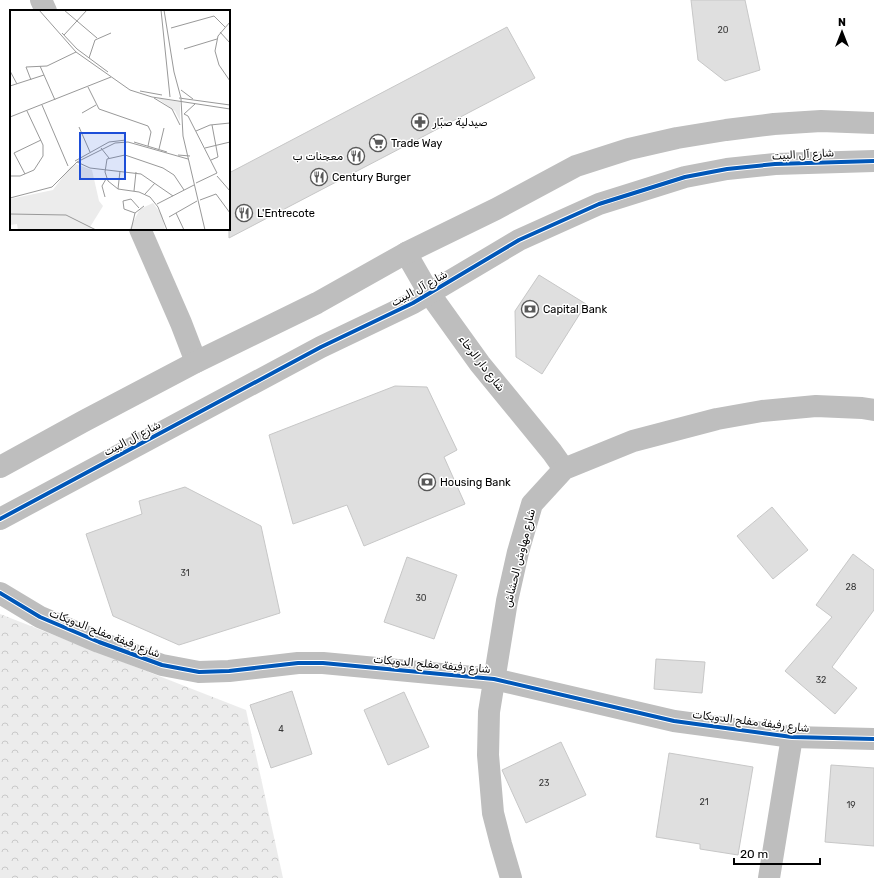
<svg xmlns="http://www.w3.org/2000/svg" width="874" height="878" viewBox="0 0 874 878" font-family="Rubik,Vazirmatn,sans-serif">
	<style>
		.forest { fill: url(#forest-crowns) }
		.building { fill: #dfdfdf; stroke: #c7c7c7 }
		.lines { fill: none; stroke-linecap: round; stroke-linejoin: round }
		.minor { stroke: #bebebe; stroke-width: 22 }
		.tertiary { stroke: #bebebe; stroke-width: 22 }
		.cycleway-casing { stroke: #fff; stroke-width: 6 }
		.cycleway { stroke: #0057b8; stroke-width: 4 }
		.labels { text-anchor: middle; stroke-width: 3; stroke-linejoin: round; paint-order: stroke }
		.number-label { font-size: 9px; fill: #383838 }
		.poi-label { font-size: 11px; fill: #000; stroke: #fff; text-anchor: start }
		.street-label { font-size: 11px; fill: #000; stroke: #fff }
		.inset-road { fill: none; stroke: #999; stroke-width: 1 }
		.view { fill: #1d4ed8; fill-opacity: 0.15; stroke: #1d4ed8; stroke-width: 2 }
		.inset-edge { fill: none; stroke: #000; stroke-width: 2 }
	</style>
	<defs>
		<pattern id="forest-crowns" width="20" height="18" patternUnits="userSpaceOnUse"><rect width="20" height="18" fill="#ececec"/><path d="M2 6a3 3 0 1 1 6 0M12 15a3 3 0 1 1 6 0" fill="none" stroke="#c9c9c9"/></pattern>
	</defs>
	<rect width="100%" height="100%" fill="#fff"/>
	<path class="forest" d="M0,614L246,710L283,878H0Z"/>
	<g class="building">
		<path d="M691,0H745L760,70L725,81L698,60Z"/>
		<path d="M507,27L535,78L229,238V173Z"/>
		<path d="M539,275L586,304L542,374L516,357L515,311Z"/>
		<path d="M395,386L427,387L457,450L444,457L465,504L364,546L347,505L293,524L269,435Z"/>
		<path d="M185,487L261,526L280,613L179,645L113,616L86,534L142,514L139,501Z"/>
		<path d="M772,507L808,550L773,579L737,536Z"/>
		<path d="M853,554L874,570V610L832,667L857,688L835,714L785,671L832,617L816,605Z"/>
		<path d="M407,557L457,575L434,639L384,622Z"/>
		<path d="M656,659L705,662L702,693L654,689Z"/>
		<path d="M292,691L312,754L271,768L250,705Z"/>
		<path d="M404,692L429,747L388,765L364,710Z"/>
		<path d="M561,742L586,795L526,823L502,770Z"/>
		<path d="M669,753L753,767L738,855L700,849V844L656,837Z"/>
		<path d="M831,765L874,768V846L825,842Z"/>
	</g>
	<g class="lines">
		<g class="minor">
			<path d="M41,0L46,11"/>
			<path d="M140,229L181,323L196,362"/>
			<path d="M406,253L429,293L480,364L552,452L564,469"/>
			<path d="M0,593L40,617L99,642L162,665L199,672L229,671L298,663H323L494,679L674,721L792,737L874,739"/>
			<path d="M511,878L501,844L493,813L488,755L489,712L507,601L518,552L532,504L564,469L633,441L717,419L762,411L816,406L862,408L874,410"/>
			<path d="M769,878L792,737"/>
		</g>
		<g class="tertiary">
			<path d="M0,467L84,421L196,362L317,303L406,253L496,209L576,166L629,149L677,138L726,130L774,124L821,121L874,123"/>
			<path d="M0,519L321,347L413,303L519,240L599,204L685,177L727,169L775,164L874,161"/>
		</g>
		<g class="cycleway-casing">
			<g id="cycleway">
				<path d="M0,519L321,347L413,303L519,240L599,204L685,177L727,169L775,164L874,161"/>
				<path d="M0,593L40,617L99,642L162,665L199,672L229,671L298,663H323L494,679L674,721L792,737L874,739"/>
			</g>
		</g>
		<use href="#cycleway" class="cycleway"/>
	</g>
	<defs>
		<g id="pharmacy-ring" transform="scale(0.9)"><circle r="9.5" fill="#fff" stroke="#595959" stroke-width="1.5"/><path d="M-2-6h4v4h4v4h-4v4h-4v-4h-4v-4h4Z" fill="#595959"/></g>
		<g id="supermarket-ring" transform="scale(0.9)"><circle r="9.5" fill="#fff" stroke="#595959" stroke-width="1.5"/><path d="M-6-5.5h2.5l.6 2H6L4.5 2H-2.5L-4.4-4H-6ZM-1.5 3.2a1.3 1.3 0 1 0 .1 0ZM3 3.2a1.3 1.3 0 1 0 .1 0Z" fill="#595959"/></g>
		<g id="restaurant-ring" transform="scale(0.9)"><circle r="9.5" fill="#fff" stroke="#595959" stroke-width="1.5"/><path d="M-5-6h1v4h1v-4h1v4h1v-4h1v5L-1.5 .5V6h-2V.5L-5-1ZM5-6V6H3V1.5H1.5Q1.5-4 5-6Z" fill="#595959"/></g>
		<g id="bank-ring" transform="scale(0.9)"><circle r="9.5" fill="#fff" stroke="#595959" stroke-width="1.5"/><path d="M-6-4H6V4H-6ZM0-2.3a2.3 2.3 0 1 0 0 4.6a2.3 2.3 0 1 0 0-4.6Z" fill="#595959"/></g>
	</defs>
	<g fill-rule="evenodd">
		<use href="#pharmacy-ring" x="420" y="122"/>
		<use href="#supermarket-ring" x="378" y="143"/>
		<use href="#restaurant-ring" x="356" y="156"/>
		<use href="#restaurant-ring" x="319" y="177"/>
		<use href="#restaurant-ring" x="244" y="213"/>
		<use href="#bank-ring" x="530" y="309"/>
		<use href="#bank-ring" x="427" y="482"/>
	</g>
	<g class="labels">
		<g class="number-label">
			<text x="723" y="33">20</text>
			<text x="185" y="576">31</text>
			<text x="851" y="590">28</text>
			<text x="421" y="601">30</text>
			<text x="821" y="683">32</text>
			<text x="281" y="732">4</text>
			<text x="544" y="786">23</text>
			<text x="704" y="805">21</text>
			<text x="851" y="808">19</text>
		</g>
		<g class="poi-label">
			<text x="433" y="126">صيدلية صبّار</text>
			<text x="391" y="147">Trade Way</text>
			<text x="343" y="160" text-anchor="end">معجنات ب</text>
			<text x="332" y="181">Century Burger</text>
			<text x="257" y="217">L'Entrecote</text>
			<text x="543" y="313">Capital Bank</text>
			<text x="440" y="486">Housing Bank</text>
		</g>
		<g class="street-label">
			<text transform="translate(803 154) rotate(-3)" y="4">شارع آل البيت</text>
			<text transform="translate(419 288) rotate(-29)" y="4">شارع آل البيت</text>
			<text transform="translate(482 363) rotate(52)" y="4">شارع دار الرخاء</text>
			<text transform="translate(132 438) rotate(-28)" y="4">شارع آل البيت</text>
			<text transform="translate(519 558) rotate(-76)" y="4">شارع مهاوش الحشاش</text>
			<text transform="translate(105 633) rotate(21)" y="4">شارع رفيفة مفلح الدويكات</text>
			<text transform="translate(432 664) rotate(5)" y="4">شارع رفيفة مفلح الدويكات</text>
			<text transform="translate(751 721) rotate(7)" y="4">شارع رفيفة مفلح الدويكات</text>
		</g>
	</g>
	<g transform="translate(10 10)">
		<rect width="220" height="220" fill="#fff"/>
		<path d="M147,88L170,92V111L165,101Z" fill="#ececec"/>
		<path d="M66,154L82,160L89,191L93,196L80,217L83,220H8L7,214L0,215V189L43,180L60,157ZM143,193L152,205L155,220H119L130,199Z" fill="#ececec"/>
		<path class="inset-road" d="M29,0L66,42L120,80L142,87L220,99M54,0L87,28M151,0L160,87M154,0L164,62L171,88M220,12L208,26L205,41L209,55L220,71M161,18L204,6L215,17M210,22L220,33M52,23L67,39L98,62M54,25L77,0M174,39L207,29M79,48L85,30L101,23M30,56L45,90M0,61L7,74M21,70L16,57L37,56L66,42M0,76L34,65M78,77L89,99L138,116L141,122L138,136M171,80L183,89M130,81L152,85M144,88L162,99L170,115M169,88L220,95M171,89L173,126L195,220M32,95L58,156M72,103L86,95M174,104L178,106L207,163M174,104L185,94M0,107L101,67M69,117L80,142M186,121L200,115L220,113M124,132L157,142M91,138L99,148M195,138L220,132M149,139L154,118M168,145L180,146M201,150L208,147L202,115M65,151L99,132L116,130M67,152L80,158L131,164L163,186M15,164L4,143L31,130M0,166H10L24,160L33,146V135L17,101M207,166L220,181M186,173L207,163M108,179L110,161M124,181L126,162M135,184L145,173M95,187L92,176L96,169M0,188L42,177L67,152L105,133L118,132L178,149M190,190L206,184L220,203M147,194L184,175M125,203L114,199L113,191L121,189L129,198M166,203L174,220M0,204L56,205L86,220M159,207L187,191M121,220L125,203L134,196M157,220L148,197L140,187L129,182L108,179L98,171L95,162L97,149L115,145L153,158L164,165L174,180"/>
		<path class="view" d="M70,123H115V169H70Z"/>
		<rect width="220" height="220" class="inset-edge"/>
	</g>
	<g transform="translate(842 32)" stroke="#ffffff" stroke-width="3" paint-order="stroke">
	<path d="M0-3L7 15L0 10L-7 15Z" fill="#000000"/>
	<text y="-6" font-size="11" font-weight="bold" text-anchor="middle" fill="#000000">N</text>
	</g>
	<path d="M734 858v6h86v-6" fill="none" stroke="#000000" stroke-width="2"/>
	<text x="740" y="858" font-size="12" fill="#000000" stroke="#ffffff" stroke-width="3" paint-order="stroke">20 m</text>
</svg>
